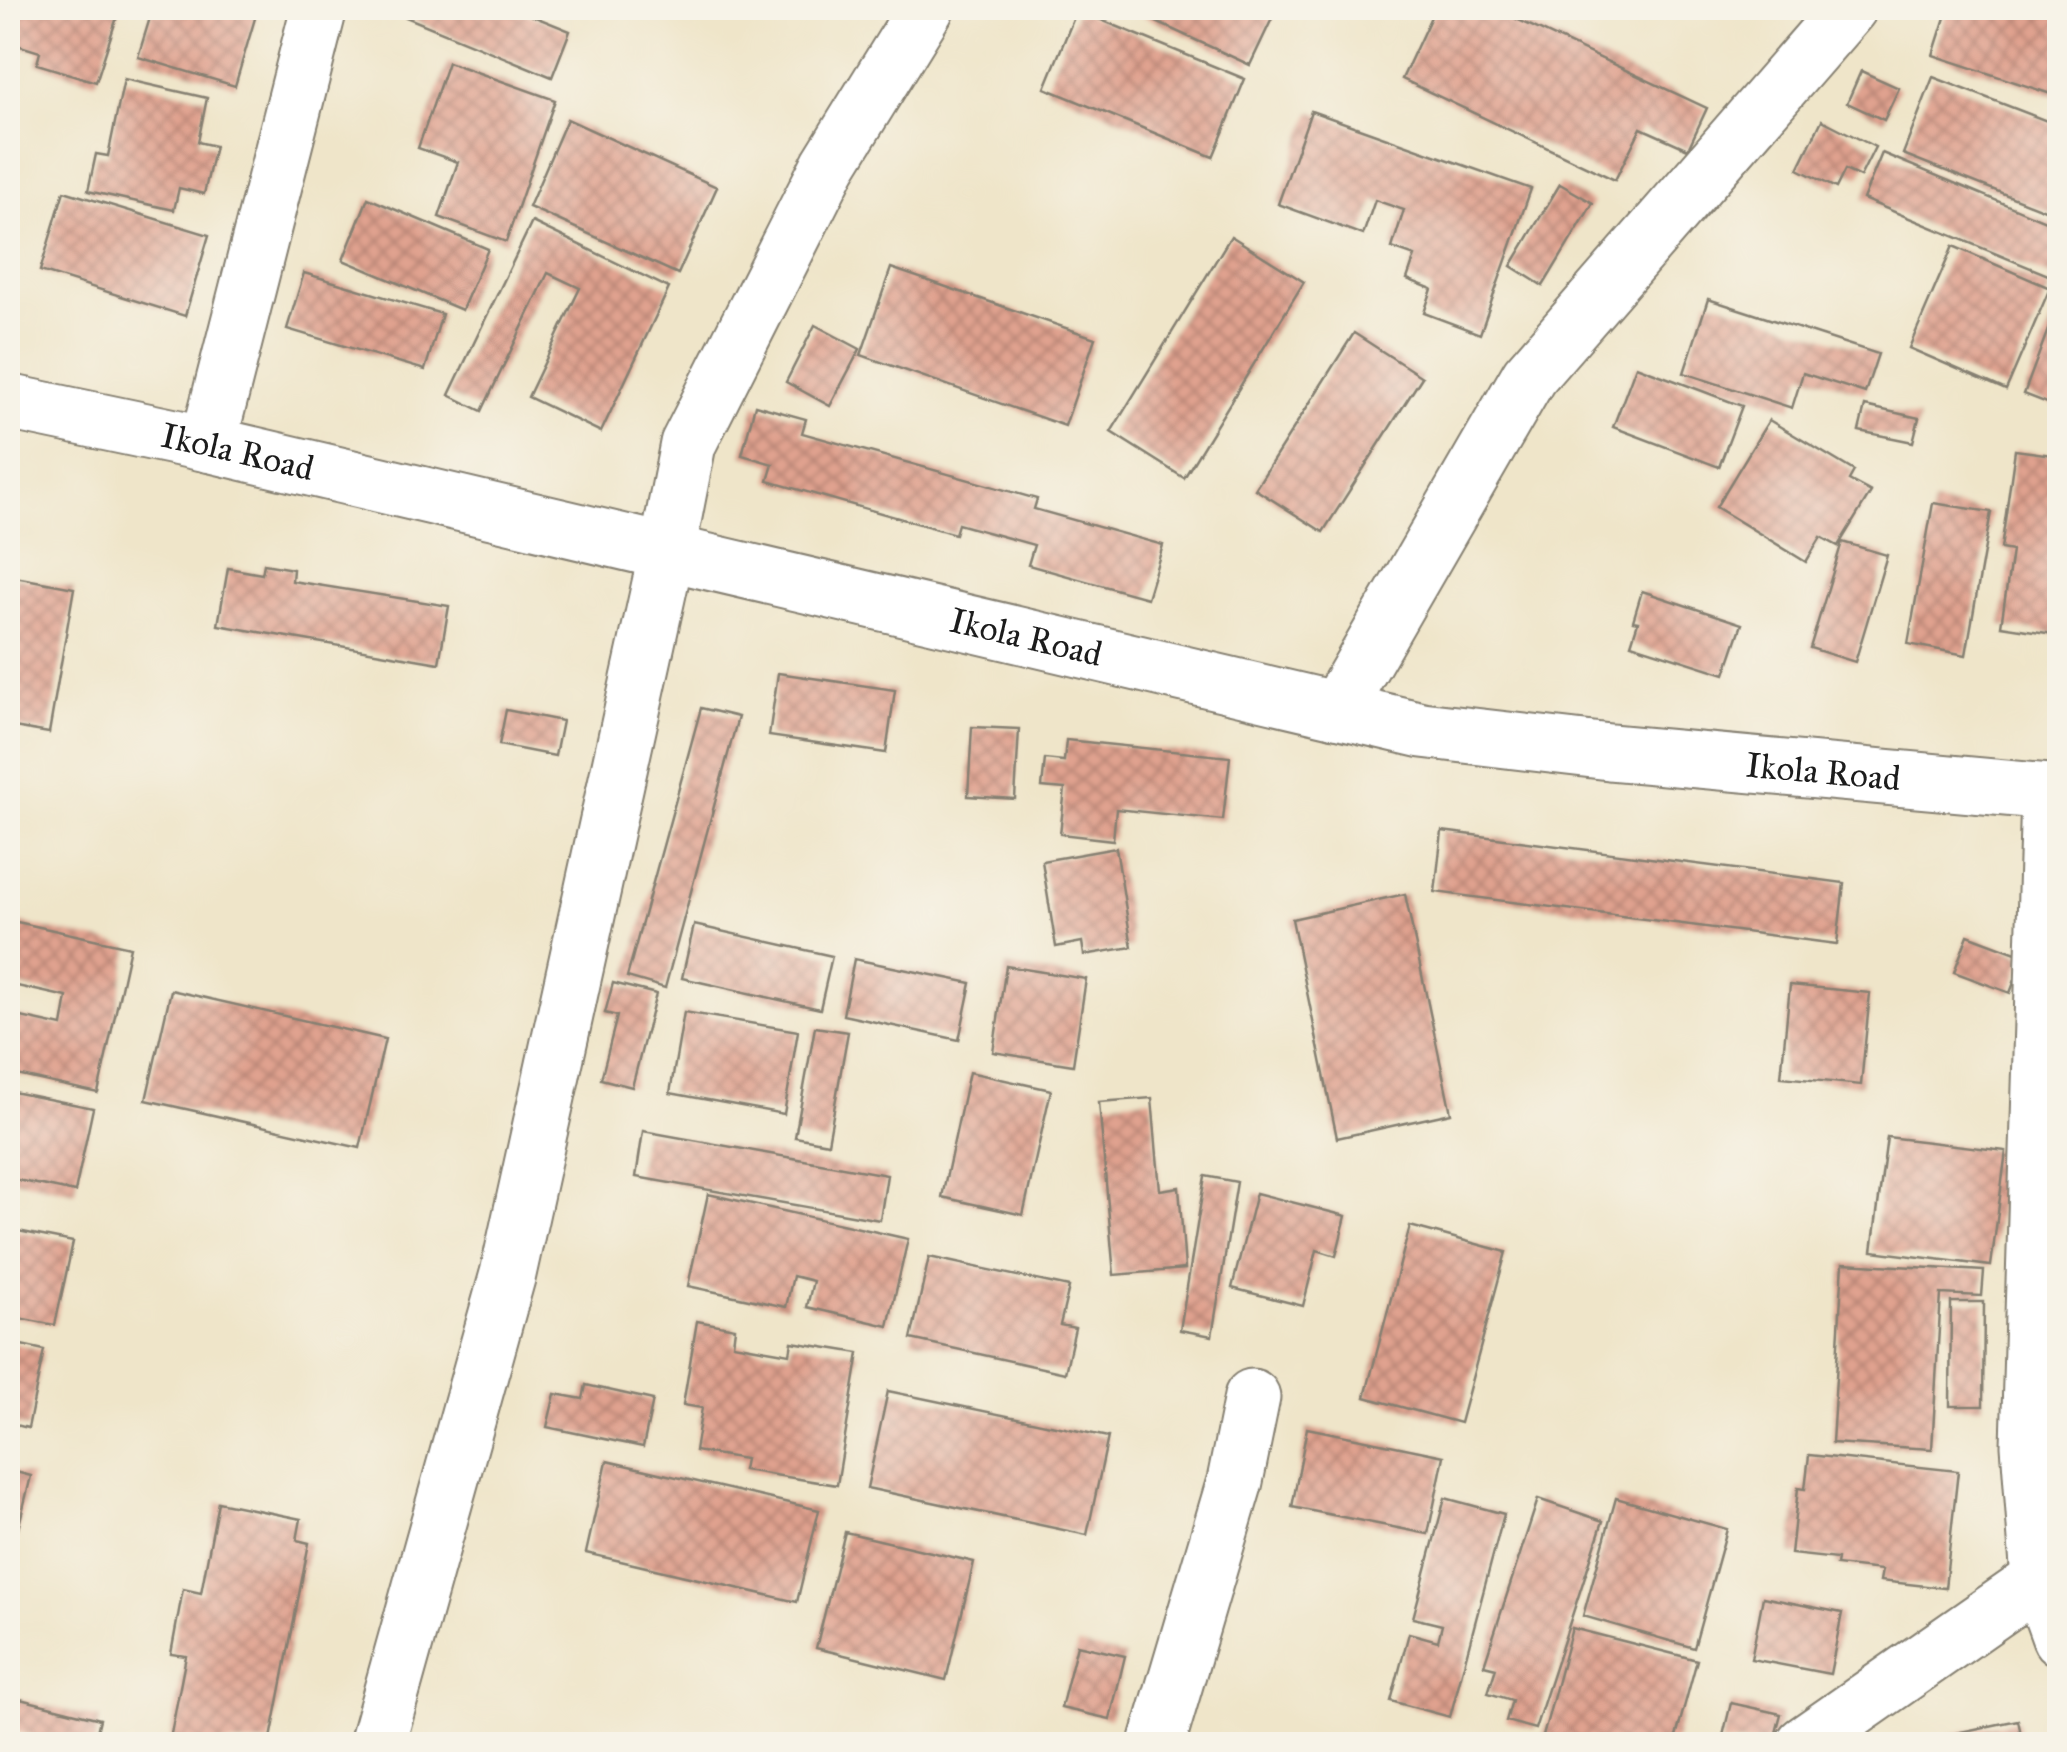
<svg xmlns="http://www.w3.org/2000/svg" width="2067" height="1752" viewBox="0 0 2067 1752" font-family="'IM FELL Great Primer',serif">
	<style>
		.building { fill: url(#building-cross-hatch) }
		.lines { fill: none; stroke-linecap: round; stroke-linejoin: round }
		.minor-casing { stroke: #868072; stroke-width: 59 }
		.minor { stroke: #fff; stroke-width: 55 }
		.labels { text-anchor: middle; stroke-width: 8; stroke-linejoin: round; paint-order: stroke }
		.street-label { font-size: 35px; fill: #1c1c1c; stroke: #f7f3e8 }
	</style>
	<defs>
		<pattern id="building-cross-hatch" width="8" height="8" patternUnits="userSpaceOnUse" patternTransform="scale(2.5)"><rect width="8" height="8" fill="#e0a28f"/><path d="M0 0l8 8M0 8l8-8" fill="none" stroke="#b58374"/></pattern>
	</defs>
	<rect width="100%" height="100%" fill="#f7f3e8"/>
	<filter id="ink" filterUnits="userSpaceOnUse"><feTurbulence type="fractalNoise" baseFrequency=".01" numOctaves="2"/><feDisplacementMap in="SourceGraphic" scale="20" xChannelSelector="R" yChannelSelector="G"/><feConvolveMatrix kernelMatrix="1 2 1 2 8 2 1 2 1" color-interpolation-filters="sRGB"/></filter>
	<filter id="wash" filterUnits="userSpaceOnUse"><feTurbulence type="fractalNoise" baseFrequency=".0048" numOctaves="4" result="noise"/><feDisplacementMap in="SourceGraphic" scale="40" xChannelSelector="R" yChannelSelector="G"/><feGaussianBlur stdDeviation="2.25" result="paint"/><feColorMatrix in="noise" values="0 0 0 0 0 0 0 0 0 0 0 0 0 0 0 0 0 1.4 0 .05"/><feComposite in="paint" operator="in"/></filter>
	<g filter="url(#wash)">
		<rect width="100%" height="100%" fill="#efe5c9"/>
		<g id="blocks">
			<g class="building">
				<path d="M8,8H120L96,82L37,64L40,52L14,44L11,52L8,51Z"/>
				<path d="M153,8H258L235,86L138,57Z"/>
				<path d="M384,8H513L570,31L552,77Z"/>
				<path d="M1126,8H1277L1250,65Z"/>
				<path d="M1435,8H1493L1707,108L1688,149L1641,128L1615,180L1402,79Z"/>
				<path d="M1948,8H2060V97L1933,55Z"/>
				<path d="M1077,10L1245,79L1213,157L1045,88Z"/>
				<path d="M448,62L555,100L506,242L439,217L458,162L418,148Z"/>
				<path d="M1861,71L1899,88L1884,120L1847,103Z"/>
				<path d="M1933,77L2060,126V216L1903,154Z"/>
				<path d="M124,79L207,98L198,142L215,146L204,194L179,188L174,210L88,191L96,154L108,156Z"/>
				<path d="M1311,111L1531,189L1480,334L1424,313L1432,289L1407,279L1415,256L1392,248L1404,210L1375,200L1363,235L1278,204Z"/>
				<path d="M567,119L717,187L678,274L529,207Z"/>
				<path d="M1822,120L1875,147L1860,177L1845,170L1836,188L1798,169Z"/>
				<path d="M1882,153L2060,227V280L1863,199Z"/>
				<path d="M1560,184L1593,203L1543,286L1511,266Z"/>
				<path d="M64,191L209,235L185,316L40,271Z"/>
				<path d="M368,198L488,249L462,310L343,260Z"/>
				<path d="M532,222L669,288L601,432L528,397L580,288L548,273L482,411L449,395Z"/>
				<path d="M1231,236L1304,282L1184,478L1111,432Z"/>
				<path d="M1953,246L2050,288L2006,390L1909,348Z"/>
				<path d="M891,268L1095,338L1065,426L861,355Z"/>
				<path d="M304,273L442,314L425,370L287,329Z"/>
				<path d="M1708,299L1878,354L1865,393L1803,373L1792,408L1684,373Z"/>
				<path d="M2059,300H2060V408L2024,394Z"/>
				<path d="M815,325L860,349L830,406L786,382Z"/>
				<path d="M1354,333L1422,377L1323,532L1255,489Z"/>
				<path d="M1636,366L1742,406L1719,467L1613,427Z"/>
				<path d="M755,405L806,419L802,433L1037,499L1034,509L1163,545L1147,598L1028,565L1034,545L958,524L955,534L768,481L773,464L742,455Z"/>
				<path d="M1865,406L1919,418L1913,442L1859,431Z"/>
				<path d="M1769,420L1854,471L1849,480L1871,492L1838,546L1821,537L1806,562L1716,507Z"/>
				<path d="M2015,450L2060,456V635L2001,626L2012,551L2001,549Z"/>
				<path d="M1933,503L1991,512L1966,655L1908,644Z"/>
				<path d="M1842,542L1887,555L1855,662L1810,648Z"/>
				<path d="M264,564L293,569L292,581L449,606L439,663L218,625L228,568L262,574Z"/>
				<path d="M15,577L74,588L49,733L8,726V620Z"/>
				<path d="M1642,591L1742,624L1725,674L1631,644L1638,622L1633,621Z"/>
				<path d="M778,673L895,690L886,753L769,736Z"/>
				<path d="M701,708L738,717L665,988L627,977Z"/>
				<path d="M506,710L562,721L555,756L499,745Z"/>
				<path d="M972,727L1019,729L1015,799L968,796Z"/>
				<path d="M1066,740L1230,757L1223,820L1116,809L1113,840L1060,834L1065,789L1042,787L1045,759L1064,761Z"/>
				<path d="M1442,831L1844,883L1837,944L1435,892Z"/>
				<path d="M1116,848L1132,947L1084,955L1082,942L1056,947L1042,861Z"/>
				<path d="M1405,894L1451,1113L1337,1138L1292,919Z"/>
				<path d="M8,920L130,947L98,1093L8,1073V1014L62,1026L67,997L8,984Z"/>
				<path d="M694,925L832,956L820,1009L682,978Z"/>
				<path d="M1968,935L2024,956L2010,993L1954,972Z"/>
				<path d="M854,959L971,983L959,1040L843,1015Z"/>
				<path d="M1006,966L1086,979L1073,1065L993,1052Z"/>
				<path d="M613,983L656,994L632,1087L601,1079L617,1016L605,1013Z"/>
				<path d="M1790,985L1870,993L1861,1085L1781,1077Z"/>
				<path d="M171,990L385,1039L360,1148L146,1100Z"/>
				<path d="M684,1012L798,1031L784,1114L670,1093Z"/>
				<path d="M815,1027L848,1032L828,1143L795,1137Z"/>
				<path d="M969,1072L1051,1090L1023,1215L942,1197Z"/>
				<path d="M8,1091L93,1108L75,1192L8,1178Z"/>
				<path d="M1152,1098L1160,1190L1179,1187L1185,1269L1114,1275L1099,1102Z"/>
				<path d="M643,1131L887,1175L880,1220L636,1177Z"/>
				<path d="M1887,1137L2006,1151L1991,1266L1872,1251Z"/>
				<path d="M1205,1176L1237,1182L1212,1336L1180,1330Z"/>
				<path d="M1256,1193L1346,1216L1336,1256L1317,1250L1303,1306L1232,1288Z"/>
				<path d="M708,1194L908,1239L888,1326L807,1307L813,1281L793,1276L786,1307L688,1286Z"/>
				<path d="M1410,1226L1506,1252L1460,1423L1365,1397Z"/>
				<path d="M8,1229L73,1242L55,1325L8,1316Z"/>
				<path d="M929,1257L1069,1287L1060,1325L1075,1328L1065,1373L911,1339Z"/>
				<path d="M1843,1263L1984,1271L1982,1296L1941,1294L1932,1449L1832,1443Z"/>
				<path d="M1951,1302H1984L1983,1406H1950Z"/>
				<path d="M697,1321L735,1328L733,1344L790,1354L792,1342L859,1353L837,1485L743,1470L745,1459L695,1451L702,1408L683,1405Z"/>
				<path d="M8,1342L44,1350L28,1428L8,1423Z"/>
				<path d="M586,1385L653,1400L643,1447L547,1427L555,1394L583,1399Z"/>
				<path d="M888,1391L1108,1437L1087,1535L867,1488Z"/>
				<path d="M1307,1428L1444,1456L1428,1534L1292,1507Z"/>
				<path d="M1809,1455L1958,1471L1945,1588L1880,1581L1882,1570L1836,1565L1837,1559L1791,1554L1798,1488L1805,1489Z"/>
				<path d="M607,1461L819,1510L797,1602L586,1553Z"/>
				<path d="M8,1470L31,1476L9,1566H8Z"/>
				<path d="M1445,1498L1504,1514L1450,1717L1391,1701L1409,1633L1438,1641L1442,1625L1413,1618Z"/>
				<path d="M1616,1498L1727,1529L1694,1648L1583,1616Z"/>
				<path d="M1538,1499L1603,1521L1535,1729L1506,1721L1512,1700L1488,1693L1496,1668L1484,1665Z"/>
				<path d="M218,1502L301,1519L297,1540L309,1543L270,1744H169L186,1656L171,1654L183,1589L201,1593Z"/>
				<path d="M845,1532L974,1562L946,1680L816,1648Z"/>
				<path d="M1763,1597L1842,1613L1830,1674L1751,1659Z"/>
				<path d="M1572,1628L1697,1660L1674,1744H1541Z"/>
				<path d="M1077,1645L1125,1656L1110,1719L1061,1708Z"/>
				<path d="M8,1696L100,1719L94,1744H65L8,1730Z"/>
				<path d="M1731,1703L1781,1714L1773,1744H1721Z"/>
				<path d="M2018,1720L2023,1744H1908V1743Z"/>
			</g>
		</g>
	</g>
	<g filter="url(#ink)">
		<use href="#blocks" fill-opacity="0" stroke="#868072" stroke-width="2.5"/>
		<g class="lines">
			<g class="minor-casing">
				<g id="minor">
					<path id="s1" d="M8,402L208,444L1422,730L1610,752L2060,793"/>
					<path d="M208,444L319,8"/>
					<path d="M1336,710L1529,376L1849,8"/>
					<path d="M2049,794L2029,1445L2039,1580L2060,1638"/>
					<path d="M377,1744L508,1274L667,552L688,444L829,165L926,8"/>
					<path d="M1157,1744L1235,1481L1252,1397"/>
					<path d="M1804,1744L2039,1580"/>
				</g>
			</g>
			<use href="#minor" class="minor"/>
		</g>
	</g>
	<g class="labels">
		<g class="street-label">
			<text dy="12" stroke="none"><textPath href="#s1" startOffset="235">Ikola Road</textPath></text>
			<text dy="12" stroke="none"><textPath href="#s1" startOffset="1045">Ikola Road</textPath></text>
			<text dy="12" stroke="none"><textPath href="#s1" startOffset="1855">Ikola Road</textPath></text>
		</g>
	</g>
	<rect width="2067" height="1752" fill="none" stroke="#f7f3e8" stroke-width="40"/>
</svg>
